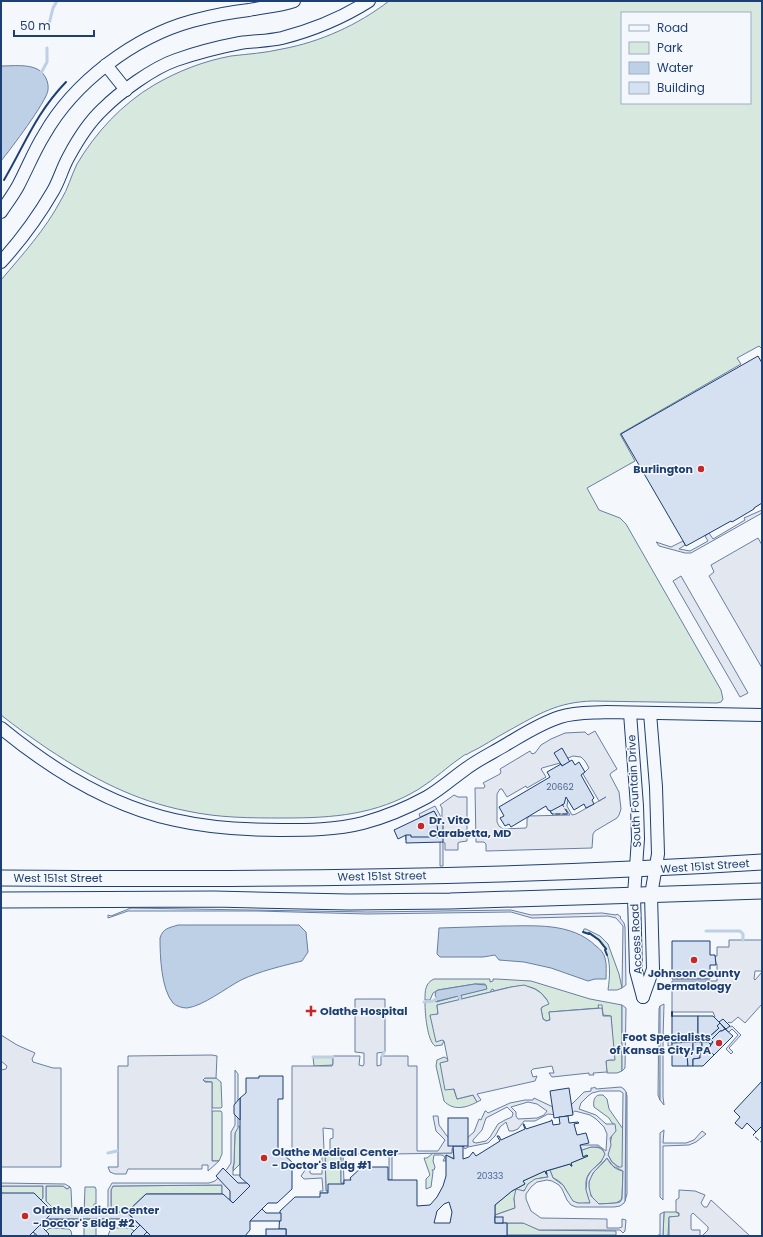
<svg xmlns="http://www.w3.org/2000/svg" width="763" height="1237" viewBox="0 0 763 1237" font-family="Poppins,sans-serif">
	<style>
		.green { fill: #d7e8df; stroke: #687fa3; fill-rule: evenodd }
		.parking { fill: #e3e8f0; stroke: #687fa3; fill-rule: evenodd }
		.water { fill: #bed0e5; stroke: #687fa3 }
		.lines { fill: none; stroke-linecap: round; stroke-linejoin: round }
		.stream { stroke: #bed0e5; stroke-width: 3 }
		.building { fill: #d5e0f0; stroke: #1d3f73; fill-rule: evenodd }
		.minor-casing { stroke: #1d3f73; stroke-width: 14 }
		.major-casing { stroke: #1d3f73; stroke-width: 17 }
		.minor { stroke: #f4f7fb; stroke-width: 12 }
		.major { stroke: #f4f7fb; stroke-width: 15 }
		.fence { stroke: #1d3f73; stroke-width: 1; stroke-dasharray: 5 2; stroke-linecap: butt }
		.wall { stroke: #1d3f73; stroke-width: 2 }
		.poi-dot { fill: #c62828; stroke: #f4f7fb; stroke-width: 1.5 }
		.labels { text-anchor: middle; stroke-width: 3; stroke-linejoin: round; paint-order: stroke }
		.number-label { font-size: 9px; fill: #4b6792 }
		.poi-label { font-size: 11px; font-weight: bold; fill: #1d3f73; stroke: #f4f7fb; text-anchor: start }
		.street-label { font-size: 11px; fill: #1d3f73; stroke: #f4f7fb }
	</style>
	<rect width="100%" height="100%" fill="#f4f7fb"/>
	<g class="green">
		<path d="M389,1H762V349L759,346L737,358L741,364L620,434L635,461L587,488L599,510L620,518L626,524L721,690L723,699L721,702L717,703L593,701C557,702 539,714 508,731C495,738 482,747 469,753C467,755 465,754 463,756C448,766 435,779 419,789C376,815 333,818 284,818C251,818 219,818 187,811C135,801 92,778 48,749C32,738 16,727 1,715V280C23,254 45,230 61,200C68,189 71,176 77,164C96,132 122,104 154,85C178,71 204,61 231,56C248,54 265,53 282,49C320,42 358,25 389,1ZM622,13H750V103H622Z"/>
		<path d="M584,929H586L600,936L608,944L619,974L622,988L617,990H608C610,976 611,961 605,950L607,949L600,940L589,932V934L583,932Z"/>
		<path d="M434,979H490V982L493,981V979H496L531,981L590,999L622,1005V1071L617,1073H607L606,1061L609,1060H614L611,1016L603,1015L602,1005H598L599,1008L549,1012L550,1019L547,1021L543,1019L541,1009L547,1000C534,980 514,986 494,991L493,989L491,990V992L462,999L461,995L486,989L485,984H475L438,990L433,993L430,1000H425C425,991 425,983 434,979Z"/>
		<path d="M458,996L459,1000L437,1005L438,1014L430,1016L442,1040L444,1041L442,1045L435,1046C427,1040 425,1013 425,1003L435,1000L436,1002Z"/>
		<path d="M660,1006L661,1009L660,1100L658,1095L659,1009Z"/>
		<path d="M313,1057H333V1065L314,1066Z"/>
		<path d="M444,1057L448,1059V1061L440,1064L452,1088L454,1090L457,1099L473,1095L477,1102C466,1108 453,1111 444,1101L436,1066L437,1060Z"/>
		<path d="M205,1078H216L221,1082L222,1107L221,1108H213L212,1107V1082L204,1081L203,1079Z"/>
		<path d="M626,1092L627,1096V1194L625,1201Z"/>
		<path d="M599,1095H603L607,1099L609,1109L623,1129V1167L620,1168L612,1162L608,1155L614,1124L612,1123L609,1118L594,1107C593,1102 594,1096 599,1095Z"/>
		<path d="M213,1111H221L222,1113V1154L219,1161H212V1112Z"/>
		<path d="M238,1126L240,1127V1164L233,1171L234,1163L235,1133Z"/>
		<path d="M453,1147L454,1159L446,1155V1161H443L445,1157L442,1155H434L433,1161L435,1167L434,1170H432L433,1172L431,1187L426,1189V1179L430,1175L424,1158H427L433,1153H452V1149Z"/>
		<path d="M591,1147C598,1147 603,1148 605,1154C603,1161 598,1164 593,1169C582,1179 586,1190 590,1202L589,1203C585,1203 580,1204 576,1203C566,1200 569,1184 553,1178L550,1170L570,1164L571,1166H572L571,1163L588,1156L587,1155L583,1157L582,1150Z"/>
		<path d="M325,1154H341V1183H344V1184L328,1191H326Z"/>
		<path d="M607,1158C610,1164 615,1170 623,1171L622,1197L621,1200L616,1203L599,1204C588,1196 585,1183 594,1172C598,1167 603,1164 607,1158Z"/>
		<path d="M545,1171L548,1177L540,1178L514,1198L515,1208L495,1215V1205L512,1191L525,1184L523,1181Z"/>
		<path d="M222,1185V1194H146L127,1212L111,1214V1190L113,1186Z"/>
		<path d="M1,1186H43V1199L41,1200L1,1193Z"/>
		<path d="M46,1186H63L67,1189L70,1187L71,1189L72,1211H69C67,1222 57,1220 48,1220L46,1201Z"/>
		<path d="M85,1187H95L96,1189V1204H94V1214H84Z"/>
		<path d="M664,1212H676L679,1214L678,1217H669L668,1236H663Z"/>
		<rect x="84" y="1218" width="12" height="18"/>
		<path d="M507,1223H525L539,1230L616,1231V1235H507Z"/>
		<path d="M52,1228L69,1229L71,1231L72,1236H41L48,1229Z"/>
		<path d="M115,1228H130L137,1233L134,1236H108L110,1230Z"/>
	</g>
	<g class="parking">
		<path d="M762,510V513L691,553H685L659,546L657,543L656,542L671,547L683,541L685,545L679,549L690,551L708,541L705,536L709,533L713,539L745,520L744,518Z"/>
		<path d="M758,538L762,545V668L709,576L714,572L711,565Z"/>
		<path d="M681,576L748,693L740,697L673,581Z"/>
		<path d="M595,731L617,769L611,773L610,775L619,792L621,809L619,815L617,818L595,831L593,834L592,848L486,851V844L484,842H476L475,788H484L485,786L483,783L500,774L501,772L500,769L530,751L532,754L535,753L541,745L551,739L565,733L585,732L588,735ZM573,756L581,757L585,761L589,768L583,774L599,801L606,797L576,814L572,815L567,806L568,799L566,797L550,811L552,814H568L566,809L570,815L529,816L528,818H527V826L526,828L503,829L499,826L497,822V794L500,789H502L507,797L526,786L527,788L546,777L541,769L542,768L560,763L562,766L568,758Z"/>
		<path d="M454,795L458,797H467V841L460,842L458,843V850H445V843L443,842V866H440V822H437L439,820L434,811L420,817L419,814L435,806L442,819V808L440,805Z"/>
		<path d="M131,908L368,912L511,910L531,915L602,913L616,915L617,914L621,917L620,918L624,923L625,927L626,985L622,988L623,926L616,918L608,916L532,918L511,912L367,914L257,911H128L108,918V915L111,916Z"/>
		<path d="M729,940H762V971H755L754,979L755,980L762,972V1004L745,1023L738,1017L731,1023L729,1022L727,1024L730,1027L732,1026L741,1035L729,1048L733,1052L731,1054L726,1049L738,1035L732,1029L729,1032L714,1018L715,1017L713,1012H672V981H717V964H716L715,956H717V947H729Z"/>
		<path d="M524,985L535,989L541,993L547,1000L549,1004L542,1007L541,1009L543,1019L546,1021L550,1020L549,1012L602,1008L603,1016H611L615,1060H609L606,1061L607,1072L593,1073L594,1075H589V1073L552,1077L549,1073H554L552,1066L533,1069L531,1071L533,1077L537,1076L535,1081L477,1094L481,1100L477,1102L473,1095L457,1099L454,1089L445,1090L440,1063L448,1061L444,1041L442,1040L436,1042L430,1015L438,1014L437,1005L511,987Z"/>
		<path d="M355,999H385V1052L377,1053V1066L381,1065V1056H408V1066H417V1151H438L445,1140L436,1131L433,1116H438L439,1125L447,1136L450,1138H467L474,1132L479,1119L481,1120L485,1111H486L488,1113L510,1103L525,1100H533L534,1098L553,1107L571,1105L584,1092L591,1091V1088H593L595,1087L596,1089L621,1087L624,1089L626,1092L625,1201L624,1203L620,1206L614,1207H576L571,1205L567,1200L562,1189L559,1185L552,1181L547,1180L537,1182L531,1187L526,1194V1199L531,1211L541,1218L607,1219V1228H619L622,1227V1219L626,1220L625,1231L623,1233L620,1230H539L523,1223H495V1215L515,1208L514,1198L516,1189L524,1191L528,1184L535,1179L548,1177L546,1171L550,1170L553,1178L563,1185L573,1201L578,1203H590L586,1190L587,1178L591,1171L601,1162L605,1154L603,1150L599,1147H591L582,1150L580,1145H598L606,1151L607,1134L604,1127L596,1119L590,1115L575,1111L568,1116L559,1117L557,1115L548,1114L535,1121H524L518,1129L513,1131H509L506,1122L500,1127L495,1136L488,1143L468,1147L465,1149L463,1146H454L452,1149V1153L392,1154V1180H389V1154H343L344,1183H341V1154H325L326,1191H328V1193H320V1191H323L322,1178L304,1179L301,1176L306,1169V1166H310V1173L312,1174H322V1154H286L284,1155L278,1150H292V1066H332L333,1064V1056H360L359,1065L363,1066L364,1064V1053L355,1052ZM600,1091H620L623,1093L622,1167H618L612,1162L608,1155L611,1145L610,1138L616,1131L615,1124H606L596,1115L579,1109L581,1103L588,1096L592,1093ZM528,1102L537,1104L547,1111L544,1115L537,1118L518,1119L516,1116V1112L511,1107ZM507,1107L513,1113L512,1117L505,1120L498,1124L490,1137L486,1141L476,1143L473,1142V1140L482,1130L486,1118ZM323,1128L333,1129V1138L330,1139V1150H324ZM607,1158L613,1166L623,1171L622,1199L620,1202L616,1203L599,1204L591,1196L589,1187V1182L593,1173Z"/>
		<path d="M664,1004L663,1039H668V1036H672V1046H668V1041H663V1097L664,1105L660,1100V1006Z"/>
		<path d="M622,1005L626,1008L625,1068L622,1071Z"/>
		<path d="M1,1035L17,1045L35,1053L32,1059L33,1062L53,1068H61V1167H1V1070L6,1069L7,1066L1,1061Z"/>
		<path d="M212,1055L217,1056L216,1078H205L203,1080L205,1082H212V1161H219L208,1171V1165H202V1169H128L126,1174H115L110,1172L108,1167H118V1066H128V1056Z"/>
		<path d="M235,1070L238,1074V1128L235,1133L234,1163L233,1167V1175H240L250,1186L233,1203L222,1194V1185L113,1186L111,1190V1214H128L151,1236H146L127,1217H108V1190L112,1183H209L215,1181L227,1169L231,1163V1132L235,1125Z"/>
		<path d="M664,1130L663,1143H686L694,1140L702,1131L706,1134L696,1142L689,1145L663,1146V1200L660,1197V1133Z"/>
		<path d="M1,1183L65,1184L70,1187L67,1189L63,1186H46V1201L57,1212L49,1220H61L64,1219L68,1215V1211H72V1215L68,1219L63,1222L46,1224L33,1236H29L53,1212L41,1200L43,1198V1186H1Z"/>
		<path d="M679,1190L695,1191L705,1195L701,1203L704,1207H707L711,1200L750,1236H705L703,1235L708,1230V1227L693,1213L691,1215V1229L692,1230H700V1236H658V1235H660V1214L664,1212L663,1236L669,1235V1217L679,1216V1213L676,1212V1200L679,1198Z"/>
	</g>
	<g class="water">
		<path d="M1,66C12,66 27,64 37,69C45,73 49,82 48,90C47,101 10,150 1,161Z"/>
		<path d="M178,925H299L306,932L308,952L302,961C282,966 260,971 241,980C226,988 203,1006 187,1008C182,1008 176,1006 173,1003C161,989 160,955 160,938C163,928 169,928 178,925Z"/>
		<path d="M503,926C534,926 571,922 596,946C600,949 604,953 605,958C607,965 606,972 606,979H595L588,981L551,968L524,962L499,960L495,955L483,957H440L437,954L439,928Z"/>
		<path d="M475,984L486,985L487,989L438,1001L435,995L436,991L438,990Z"/>
	</g>
	<g class="lines">
		<g class="stream">
			<path d="M49,24L53,8L57,1"/>
			<path d="M40,75L47,62V48"/>
			<path d="M706,931H740L743,934V940"/>
			<path d="M459,995L460,999"/>
			<path d="M424,1002L433,1001L438,998"/>
			<path d="M382,1056L384,1052"/>
			<path d="M313,1057H333"/>
			<path d="M108,1153L117,1151"/>
		</g>
	</g>
	<g class="building">
		<path d="M758,356L762,363V503L754,508V509L732,522L731,521L686,546L621,434Z"/>
		<path d="M562,748L570,762L562,766L554,753Z"/>
		<path d="M572,760L575,765L579,762L585,772L581,775L594,798L592,800L594,804L586,808L584,804L574,810L566,797L564,804L551,811L548,810L546,806L511,827L509,824L505,826L500,818L504,816L499,807L550,777L547,772L561,764L562,766Z"/>
		<path d="M434,811L439,820L437,822H440V840H406V835L398,839L394,830Z"/>
		<path d="M437,822H443V842L406,843V835H411V837H438Z"/>
		<path d="M672,941H710V955H715L716,965H710V979H672Z"/>
		<rect x="672" y="1016" width="26" height="23"/>
		<path d="M698,1016H713L720,1023L717,1026L719,1028L718,1029L707,1039H698Z"/>
		<path d="M723,1019L730,1026L726,1029L719,1022Z"/>
		<path d="M720,1023L725,1029L722,1031H720L711,1040L713,1042L710,1044L708,1042L672,1043V1039H707L718,1029L719,1028L717,1026Z"/>
		<path d="M725,1029L733,1036L714,1055L708,1049L713,1042L711,1040L720,1031H722Z"/>
		<path d="M693,1042V1051H689V1055H687L688,1066H672V1043Z"/>
		<path d="M693,1042H702V1050L700,1053V1058L693,1059V1066H688L687,1055H689V1051H693Z"/>
		<path d="M702,1042H708L711,1045L708,1049L714,1055L703,1066H693V1059L700,1058V1053L702,1050Z"/>
		<path d="M259,1076H283V1099H278V1150L292,1162V1189L277,1203H268L250,1221V1230L245,1236H151L127,1212L146,1194H223L233,1203L250,1186L240,1177V1098L246,1093V1078H259Z"/>
		<path d="M762,1081V1126L756,1132L747,1123L742,1129L735,1123L740,1117L734,1111Z"/>
		<path d="M569,1088L573,1115L554,1118L550,1091Z"/>
		<path d="M240,1098V1120L234,1114V1105Z"/>
		<path d="M568,1116L569,1123L578,1122L579,1123L574,1124L577,1135L586,1133L589,1143L580,1145L583,1157L587,1155L588,1156L571,1163L572,1166H571L570,1164L546,1171L547,1174H546L545,1171L523,1181L525,1184L512,1191L495,1205V1223H507V1236H286V1229H279L280,1211L295,1197H320V1193H328V1184H344V1180H351L350,1178L362,1167H388V1180H417V1206L430,1205L437,1197L443,1186L446,1176V1155L454,1159L453,1146H463V1159L469,1157L473,1152L476,1156L500,1141L497,1136H499L501,1140L525,1129L523,1124H524L526,1129L551,1121V1120H552L553,1125L560,1124L559,1117ZM449,1202L452,1212L450,1223H434L437,1211L444,1204Z"/>
		<rect x="448" y="1118" width="20" height="28"/>
		<path d="M223,1168L238,1183H247L250,1186L233,1203L230,1200V1191L216,1176Z"/>
		<path d="M1,1193H34L53,1212L29,1236H1Z"/>
		<path d="M262,1209L266,1213H281V1221H250Z"/>
		<path d="M53,1212H127L133,1219H46Z"/>
		<rect x="495" y="1217" width="8" height="6"/>
		<path d="M40,1225L49,1234L47,1236H38L33,1232Z"/>
		<path d="M140,1225L147,1232L143,1236H133L131,1234Z"/>
		<rect x="266" y="1229" width="20" height="7"/>
	</g>
	<g class="lines">
		<g class="minor-casing">
			<g id="minor">
				<path d="M106,65L126,90"/>
				<path d="M1,212C7,203 13,195 18,186C27,169 34,151 44,135C74,82 134,37 192,21C211,16 230,12 249,10C264,7 279,6 294,1"/>
				<path d="M1,262C21,240 38,217 53,191C59,181 62,169 68,158C77,141 89,122 103,109C120,92 153,68 176,60C196,53 219,47 240,43C254,41 269,41 282,38C313,30 342,18 369,1"/>
				<path d="M630,713L637,806L638,839L634,895L636,971L643,997"/>
				<path d="M1,728C52,770 110,806 175,820C210,828 245,830 280,830C307,830 336,830 363,823C385,817 407,808 427,797C441,789 454,777 467,768C479,759 494,752 507,744C524,734 541,723 560,717C575,712 591,713 606,712L762,715"/>
				<path d="M643,997L653,969L651,895L658,854L656,787L650,713"/>
			</g>
		</g>
		<g class="major-casing">
			<g id="major">
				<path d="M1,878C255,880 509,878 762,862"/>
				<path d="M1,900L214,899L349,902L450,901L762,891"/>
			</g>
		</g>
		<use href="#minor" class="minor"/>
		<use href="#major" class="major"/>
		<g class="fence">
			<path d="M550,811L552,814H568L562,804"/>
			<path d="M756,1132L753,1135L762,1143"/>
		</g>
		<g class="wall">
			<path d="M4,180C25,144 36,113 66,82"/>
			<path d="M583,932L589,934V933L599,940L606,949L605,950L607,955"/>
			<path d="M672,1016V1012"/>
		</g>
	</g>
	<g class="poi-dot">
		<circle cx="701" cy="469" r="4"/>
		<circle cx="421" cy="826" r="4"/>
		<circle cx="694" cy="960" r="4"/>
		<path d="M309 1005h4v4h4v4h-4v4h-4v-4h-4v-4h4z"/>
		<circle cx="719" cy="1043" r="4"/>
		<circle cx="264" cy="1158" r="4"/>
		<circle cx="25" cy="1216" r="4"/>
	</g>
	<g class="labels">
		<g class="number-label">
			<text x="560" y="790">20662</text>
			<text x="490" y="1179">20333</text>
		</g>
		<g class="poi-label">
			<text x="693" y="473" text-anchor="end">Burlington</text>
			<text x="429" y="824">Dr. Vito<tspan x="429" dy="13">Carabetta, MD</tspan></text>
			<text x="694" y="977" text-anchor="middle">Johnson County<tspan x="694" dy="13">Dermatology</tspan></text>
			<text x="320" y="1015">Olathe Hospital</text>
			<text x="711" y="1041" text-anchor="end">Foot Specialists<tspan x="711" dy="13">of Kansas City, PA</tspan></text>
			<text x="272" y="1156">Olathe Medical Center<tspan x="272" dy="13">- Doctor's Bldg #1</tspan></text>
			<text x="33" y="1214">Olathe Medical Center<tspan x="33" dy="13">- Doctor's Bldg #2</tspan></text>
		</g>
		<g class="street-label">
			<text transform="translate(634 791) rotate(-93)" y="4">South Fountain Drive</text>
			<text transform="translate(705 866) rotate(-4)" y="4">West 151st Street</text>
			<text transform="translate(382 876) rotate(-1)" y="4">West 151st Street</text>
			<text x="58" y="882">West 151st Street</text>
			<text transform="translate(636 939) rotate(-93)" y="4">Access Road</text>
		</g>
	</g>
	<rect width="763" height="1237" fill="none" stroke="#1d3f73" stroke-width="4"/>
	<rect x="621" y="12" width="130" height="92" fill="#f4f7fb" stroke="#9eadc5"/>
	<rect x="629" y="25" width="20" height="6" fill="#f4f7fb" stroke="#9eadc5"/>
	<text x="657" y="32" font-size="12" fill="#1d3f73">Road</text>
	<rect x="629" y="42" width="20" height="12" fill="#d7e8df" stroke="#9eadc5"/>
	<text x="657" y="52" font-size="12" fill="#1d3f73">Park</text>
	<rect x="629" y="62" width="20" height="12" fill="#bed0e5" stroke="#9eadc5"/>
	<text x="657" y="72" font-size="12" fill="#1d3f73">Water</text>
	<rect x="629" y="82" width="20" height="12" fill="#d5e0f0" stroke="#9eadc5"/>
	<text x="657" y="92" font-size="12" fill="#1d3f73">Building</text>
	<path d="M14 30v6h80v-6" fill="none" stroke="#1d3f73" stroke-width="2"/>
	<text x="20" y="30" font-size="12" fill="#1d3f73" stroke="#f4f7fb" stroke-width="3" paint-order="stroke">50 m</text>
</svg>
